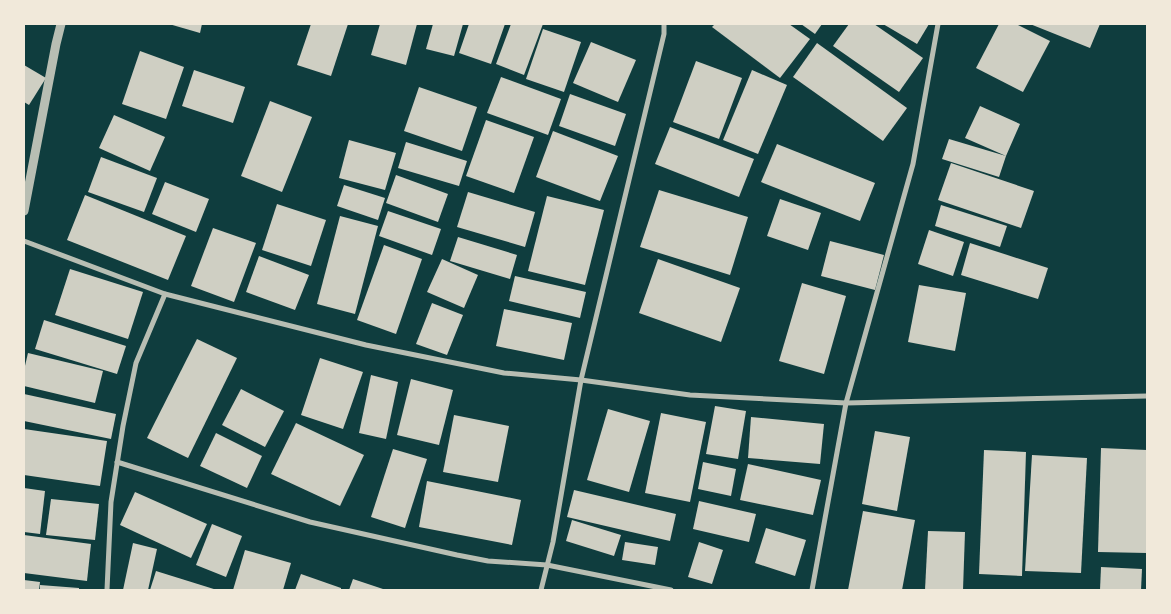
<svg xmlns="http://www.w3.org/2000/svg" width="1171" height="614" viewBox="0 0 1171 614" font-family="'Roboto Condensed',sans-serif">
	<style>
		.building { fill: #cfcfc3 }
		.lines { fill: none; stroke-linecap: round; stroke-linejoin: round }
		.minor { stroke: #b8beb3; stroke-width: 5 }
		.tertiary { stroke: #b8beb3; stroke-width: 9 }
	</style>
	<rect width="100%" height="100%" fill="#0f3d3e"/>
	<g class="building">
		<path d="M169,24H202L200,33Z"/>
		<path d="M311,24H348L331,76L297,65Z"/>
		<path d="M380,24H417L406,65L371,55Z"/>
		<path d="M433,24H463L454,56L426,49Z"/>
		<path d="M469,24H505L491,64L459,53Z"/>
		<path d="M511,24H543L524,75L496,64Z"/>
		<path d="M715,24H789L810,39L780,78L712,27Z"/>
		<path d="M801,24H822L815,34Z"/>
		<path d="M849,24H874L923,58L899,92L833,46Z"/>
		<path d="M883,24H929L917,44Z"/>
		<path d="M999,24H1016L1050,41L1023,92L976,68Z"/>
		<path d="M1030,24H1100L1090,48Z"/>
		<path d="M543,29L581,42L564,92L526,79Z"/>
		<path d="M591,42L636,60L618,102L573,83Z"/>
		<path d="M817,43L907,108L883,141L793,77Z"/>
		<path d="M140,51L184,67L166,119L122,104Z"/>
		<path d="M696,61L742,78L719,139L673,122Z"/>
		<path d="M24,65L46,78L29,105L24,102Z"/>
		<path d="M194,70L245,87L233,123L182,106Z"/>
		<path d="M752,70L787,85L758,154L723,140Z"/>
		<path d="M501,77L561,99L548,135L487,113Z"/>
		<path d="M419,87L477,107L462,151L404,131Z"/>
		<path d="M570,94L626,114L615,146L559,126Z"/>
		<path d="M270,101L312,117L282,192L241,176Z"/>
		<path d="M980,106L1020,124L1006,156L999,177L942,159L949,139L1006,156L965,138Z"/>
		<path d="M114,115L165,137L150,171L99,148Z"/>
		<path d="M486,120L534,137L514,193L466,176Z"/>
		<path d="M670,127L754,159L739,197L655,164Z"/>
		<path d="M553,131L618,156L600,201L536,177Z"/>
		<path d="M349,140L396,153L385,190L339,178Z"/>
		<path d="M406,142L467,161L459,186L398,168Z"/>
		<path d="M777,144L875,183L860,221L761,182Z"/>
		<path d="M101,157L157,178L144,212L88,192Z"/>
		<path d="M951,163L1034,191L1021,228L938,200Z"/>
		<path d="M396,175L448,194L438,222L386,203Z"/>
		<path d="M165,182L209,199L196,232L152,214Z"/>
		<path d="M344,185L385,198L378,220L337,206Z"/>
		<path d="M659,190L748,217L730,275L640,247Z"/>
		<path d="M468,192L535,212L525,247L457,227Z"/>
		<path d="M85,195L186,236L168,280L67,240Z"/>
		<path d="M547,196L604,210L585,285L528,271Z"/>
		<path d="M780,199L821,213L808,250L767,236Z"/>
		<path d="M277,204L326,220L311,266L262,250Z"/>
		<path d="M941,205L1007,226L1000,247L935,226Z"/>
		<path d="M388,211L441,229L432,255L379,236Z"/>
		<path d="M340,216L378,226L355,314L317,304Z"/>
		<path d="M213,228L256,243L234,302L191,286Z"/>
		<path d="M929,230L964,242L953,276L918,264Z"/>
		<path d="M458,237L517,255L510,279L450,261Z"/>
		<path d="M830,241L884,255L875,290L821,276Z"/>
		<path d="M970,243L1048,268L1038,299L961,275Z"/>
		<path d="M384,245L422,259L396,334L357,320Z"/>
		<path d="M259,256L309,275L295,310L246,292Z"/>
		<path d="M442,259L478,275L464,308L427,292Z"/>
		<path d="M658,259L740,288L721,342L639,313Z"/>
		<path d="M70,269L143,292L128,339L55,315Z"/>
		<path d="M515,276L586,292L580,318L509,301Z"/>
		<path d="M802,283L846,296L824,374L779,361Z"/>
		<path d="M919,285L966,293L955,351L908,342Z"/>
		<path d="M432,303L463,315L447,355L416,344Z"/>
		<path d="M504,309L572,323L564,360L496,346Z"/>
		<path d="M44,320L126,346L117,374L35,349Z"/>
		<path d="M197,339L237,358L188,458L147,438Z"/>
		<path d="M28,353L103,371L95,403L24,386V370Z"/>
		<path d="M320,358L363,372L343,429L301,415Z"/>
		<path d="M371,375L398,382L386,439L359,433Z"/>
		<path d="M411,379L453,390L439,445L397,435Z"/>
		<path d="M241,389L284,411L265,447L222,425Z"/>
		<path d="M24,394L116,414L111,439L24,421Z"/>
		<path d="M715,406L746,411L738,459L706,454Z"/>
		<path d="M608,409L650,421L629,492L587,480Z"/>
		<path d="M661,413L706,422L690,502L645,493Z"/>
		<path d="M454,415L509,426L498,482L443,472Z"/>
		<path d="M751,417L824,424L820,464L748,458Z"/>
		<path d="M296,423L364,455L340,506L271,474Z"/>
		<path d="M24,429L107,441L100,486L24,475Z"/>
		<path d="M875,431L910,437L897,511L862,504Z"/>
		<path d="M216,433L262,456L247,488L200,466Z"/>
		<path d="M1101,448L1147,450V553L1098,552Z"/>
		<path d="M393,449L427,459L405,528L371,517Z"/>
		<path d="M984,450L1026,452L1022,576L979,574Z"/>
		<path d="M1032,455L1087,458L1081,573L1025,571Z"/>
		<path d="M703,462L736,469L731,496L698,489Z"/>
		<path d="M748,464L821,480L813,515L740,500Z"/>
		<path d="M427,481L521,500L512,545L419,527Z"/>
		<path d="M24,488L45,491L40,534L24,532Z"/>
		<path d="M574,490L676,514L670,541L567,517Z"/>
		<path d="M135,492L207,524L191,558L120,525Z"/>
		<path d="M51,499L99,504L95,540L46,535Z"/>
		<path d="M699,501L756,514L749,542L693,529Z"/>
		<path d="M863,511L915,520L902,590H848Z"/>
		<path d="M572,520L621,535L614,556L566,541Z"/>
		<path d="M212,524L242,536L226,577L196,565Z"/>
		<path d="M766,528L806,540L795,576L755,563Z"/>
		<path d="M928,531L965,532L963,590H925Z"/>
		<path d="M24,535L91,544L87,581L24,573Z"/>
		<path d="M625,542L658,547L655,565L622,560Z"/>
		<path d="M699,542L723,550L712,584L688,577Z"/>
		<path d="M133,543L157,549L148,590H123Z"/>
		<path d="M245,550L291,563L283,590H233Z"/>
		<path d="M1101,567L1142,569L1141,590H1100Z"/>
		<path d="M156,571L217,590H150Z"/>
		<path d="M301,574L341,588V590H295Z"/>
		<path d="M353,579L386,590H349Z"/>
		<path d="M24,580L40,582L39,590H24Z"/>
		<path d="M40,585L79,588V590H40Z"/>
	</g>
	<g class="lines">
		<g class="minor">
			<path d="M24,241L165,294L366,345L504,373L581,380L690,395L846,403L1147,396"/>
			<path d="M117,462L310,522L457,555L488,561L547,565L671,590"/>
			<path d="M107,590L111,502L123,426L136,363L165,294"/>
			<path d="M541,590L553,542L581,380L664,34V24"/>
			<path d="M812,590L846,403L913,164L938,24"/>
		</g>
		<path class="tertiary" d="M24,211L56,44L61,24"/>
	</g>
	<rect width="1171" height="614" fill="none" stroke="#f1e9da" stroke-width="50"/>
</svg>
